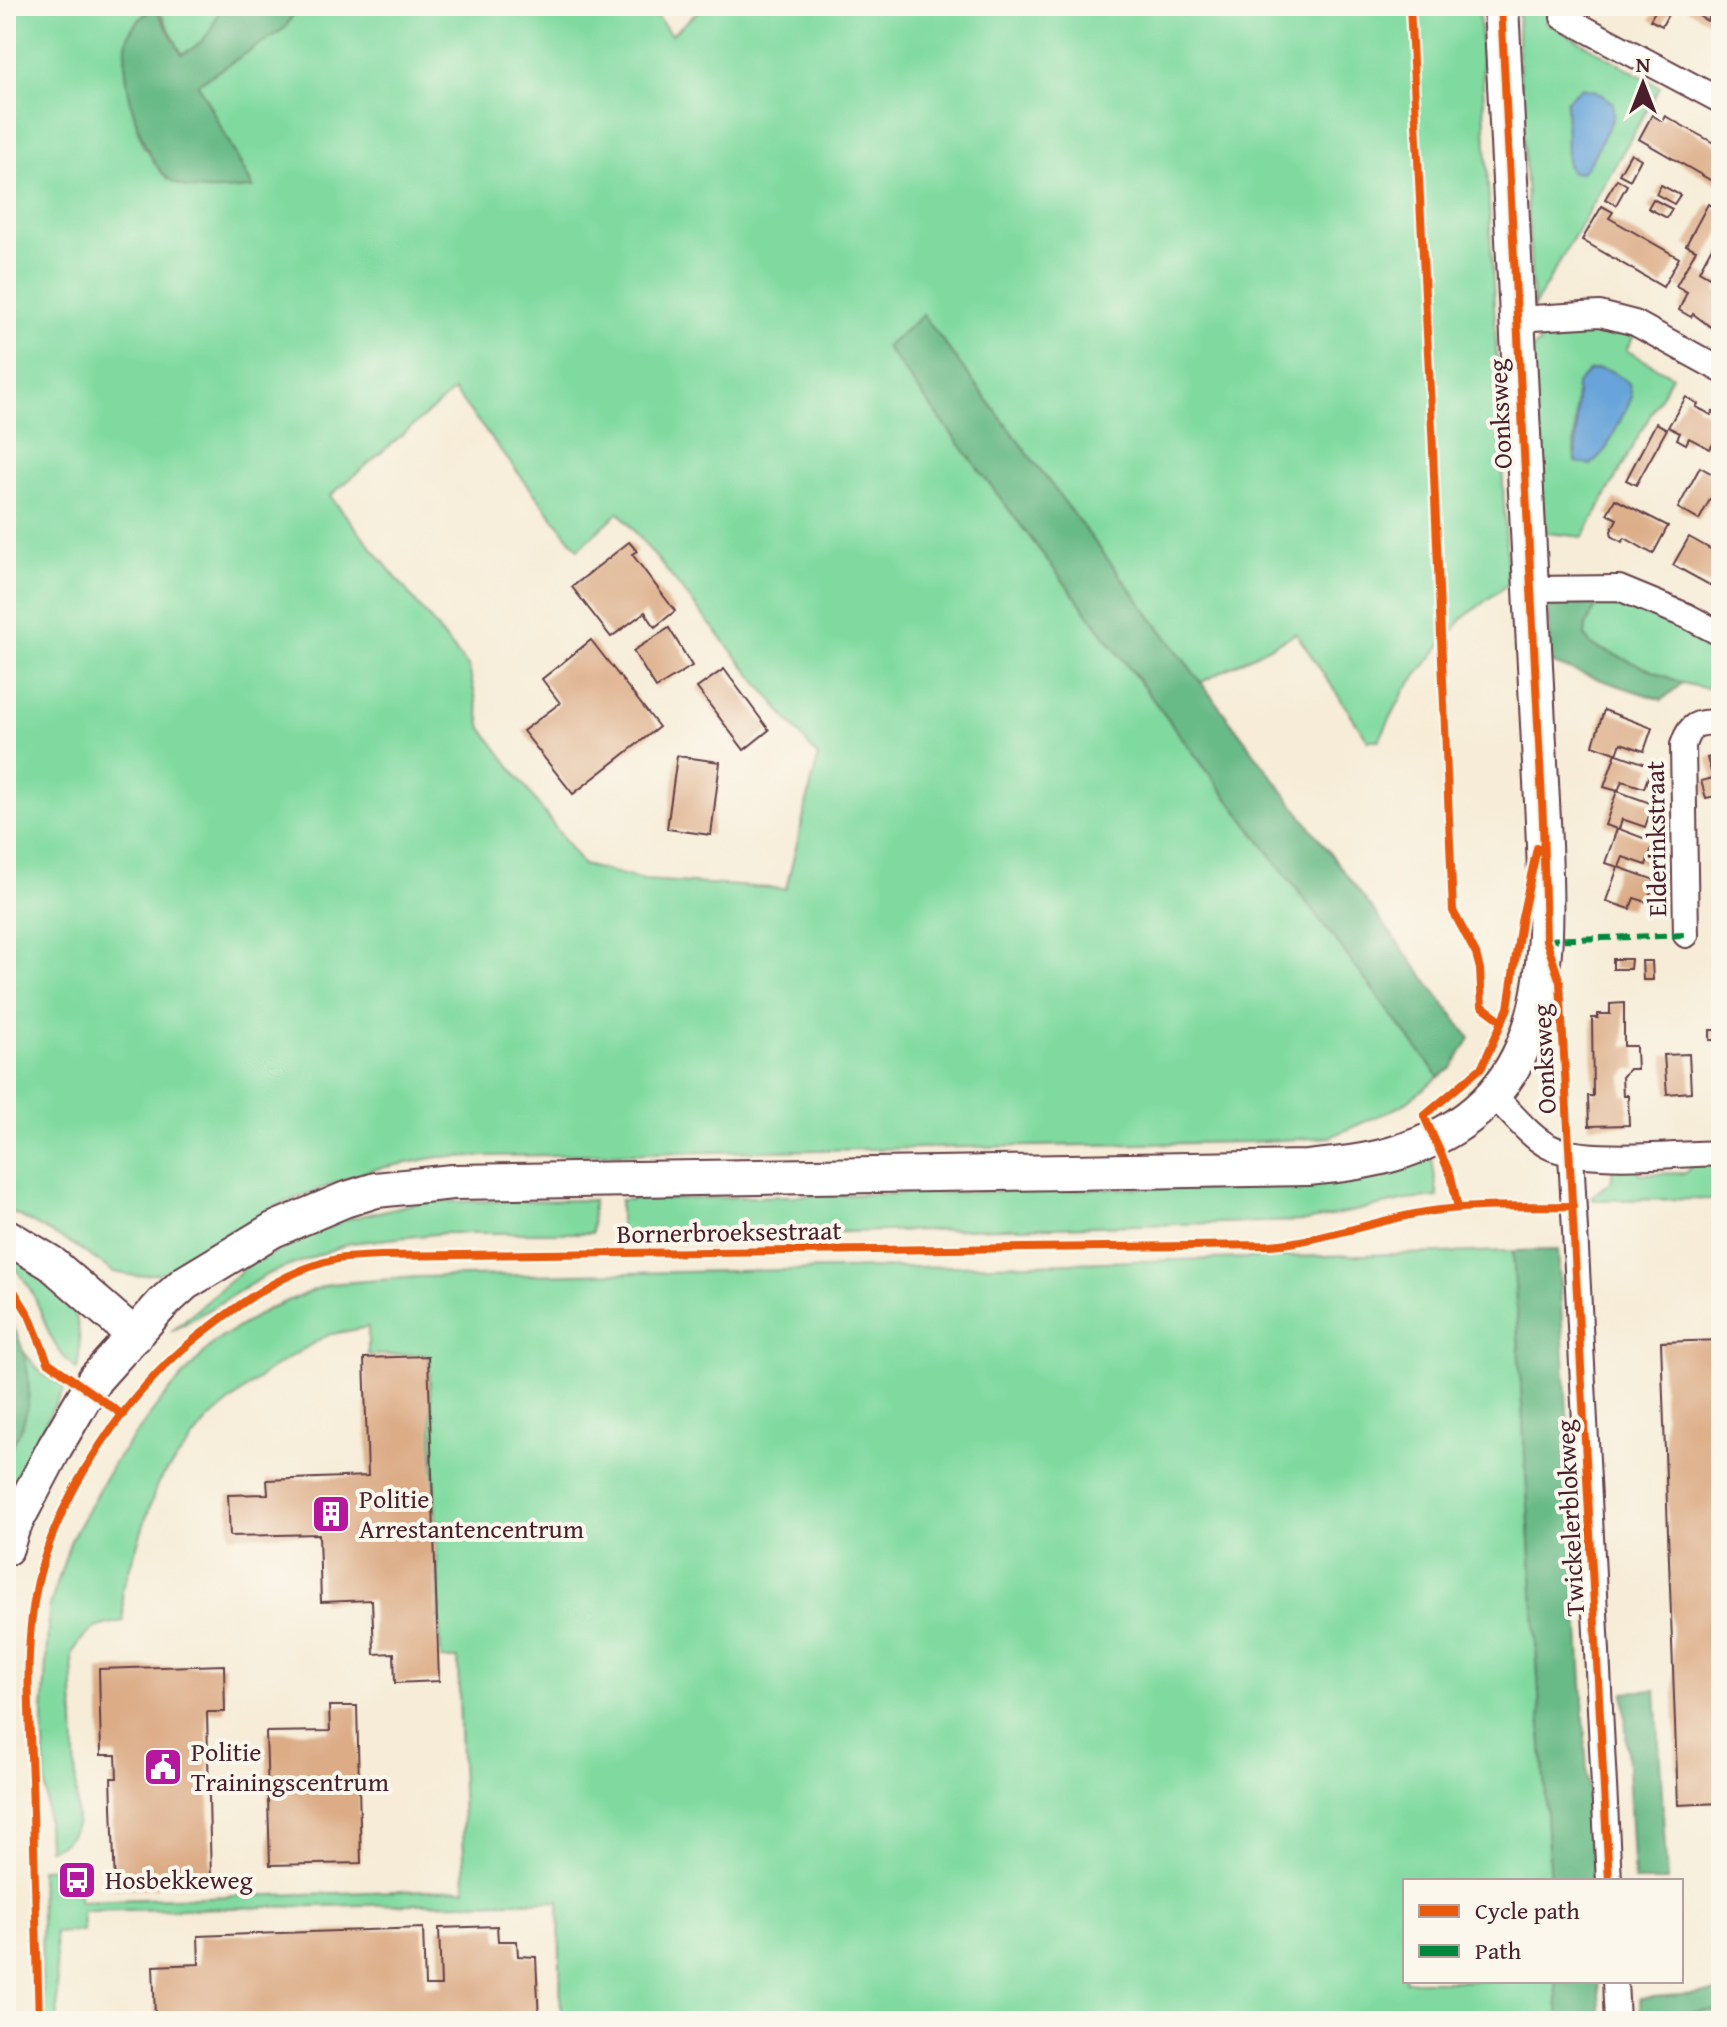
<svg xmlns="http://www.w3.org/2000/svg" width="1727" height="2027" viewBox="0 0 1727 2027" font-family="'Gentium Book Plus',serif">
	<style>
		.green { fill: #80daa0; stroke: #657c66; stroke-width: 2; fill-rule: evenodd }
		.forest { fill: #68ba86; stroke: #596c58; stroke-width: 2 }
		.water { fill: #68a4d9; stroke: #596282; stroke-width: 2 }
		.building { fill: #dcac86 }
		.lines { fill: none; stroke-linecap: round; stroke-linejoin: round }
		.minor-casing { stroke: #643e45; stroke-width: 28 }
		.secondary-casing { stroke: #643e45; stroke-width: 38 }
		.minor { stroke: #fff; stroke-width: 24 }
		.secondary { stroke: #fff; stroke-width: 34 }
		.quiet { stroke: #00873e; stroke-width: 6; stroke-dasharray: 12 6; stroke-linecap: butt }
		.cycleway-casing { stroke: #fbf7ec; stroke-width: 13 }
		.cycleway { stroke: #e8590c; stroke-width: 8 }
		.labels { text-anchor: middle; stroke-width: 8; stroke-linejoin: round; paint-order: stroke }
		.street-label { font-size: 26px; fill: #4a1f2b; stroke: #fbf7ec }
		.poi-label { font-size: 26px; fill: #4a1f2b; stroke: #fbf7ec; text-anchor: start }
	</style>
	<rect width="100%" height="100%" fill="#fbf7ec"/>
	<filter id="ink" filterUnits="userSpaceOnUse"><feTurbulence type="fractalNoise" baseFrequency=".0125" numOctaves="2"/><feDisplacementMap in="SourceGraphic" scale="16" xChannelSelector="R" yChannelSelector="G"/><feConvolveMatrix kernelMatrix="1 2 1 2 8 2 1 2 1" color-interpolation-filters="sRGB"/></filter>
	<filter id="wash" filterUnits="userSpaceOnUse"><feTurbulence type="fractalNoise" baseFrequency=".006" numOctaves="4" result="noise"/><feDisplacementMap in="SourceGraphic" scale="32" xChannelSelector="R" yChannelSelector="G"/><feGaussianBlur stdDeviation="1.8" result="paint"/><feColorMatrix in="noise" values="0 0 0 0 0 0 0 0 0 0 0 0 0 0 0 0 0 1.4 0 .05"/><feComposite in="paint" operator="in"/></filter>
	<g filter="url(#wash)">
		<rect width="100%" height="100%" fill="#f6ecd7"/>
		<g class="green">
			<path d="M6,6H154C146,14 133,23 129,35C118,63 135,120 144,148L253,187L198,84L285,28L298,6H650L671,35L705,6H1479L1508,584L1463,618L1405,690L1379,740H1368L1296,633L1200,683L923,316L886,347L1439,1077L1401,1106L1330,1137L1247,1142L439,1157L370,1170L276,1206L212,1244L175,1271L135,1276L114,1272L74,1245L18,1215L6,1211ZM454,391L578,549L619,512L818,757L786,889L644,880L583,865L482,728L469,668L330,496Z"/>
			<path d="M157,6H221C212,31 206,43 182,54Z"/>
			<path d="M1519,6H1552L1546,22L1660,87L1533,308L1518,41Z"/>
			<path d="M1555,326H1618L1635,334L1626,350L1672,376L1583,537L1540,532L1531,351ZM1589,371L1591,465L1575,461L1574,451L1577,384Z"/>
			<path d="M1599,600L1649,607L1721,634V687C1695,696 1619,656 1591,645L1585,636L1586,625Z"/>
			<path d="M1431,1153L1438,1197L1407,1200L1307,1221L846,1232L620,1233V1200L1180,1187Z"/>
			<path d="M1693,1164H1721V1199L1593,1200V1196L1612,1180V1165H1633L1641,1174L1685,1173Z"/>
			<path d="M593,1200L592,1233H445L350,1243L268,1274L171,1332L248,1265L344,1220L421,1202Z"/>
			<path d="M6,1247C55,1287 90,1298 77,1370C46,1342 49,1327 33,1294C26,1280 16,1269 6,1258Z"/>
			<path d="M1513,1251L1550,1881H1405V1981H1556L1559,2021H561L559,1901L82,1911L83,1931L55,1933L58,2021H43L40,1869L78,1868L79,1901L465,1889L458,1659H441L429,1354L368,1355V1327L327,1335L269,1370L207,1421L158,1482L122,1591L124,1621C94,1626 87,1628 72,1654L77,1823C71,1838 64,1845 48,1849L43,1716L49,1609L71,1540L113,1464L164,1397L213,1343L268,1309L329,1284L417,1277L841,1269Z"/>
			<path d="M23,1351L42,1374L65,1387L43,1427L6,1521V1458L23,1424L26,1362Z"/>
			<path d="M1721,2010V2021H1666L1665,2014Z"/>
		</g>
		<g class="forest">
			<path d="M154,6L182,54C206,43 212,30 221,6H298L285,28L198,84L253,188C229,189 196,195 173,182C140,163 116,67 129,34C134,23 146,14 154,6Z"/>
			<path d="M923,315L1470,1038L1452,1068L1439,1077L886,347Z"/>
			<path d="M1548,596L1599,600L1586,625L1585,636L1591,645L1682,683L1662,700L1550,663Z"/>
			<path d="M1558,1250L1593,1881H1550L1513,1251Z"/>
			<path d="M6,1312C25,1345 36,1385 23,1423C19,1435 11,1447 6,1458Z"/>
			<path d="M1656,1690L1667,1881H1634L1624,1692Z"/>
			<path d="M1556,1981H1598L1601,2021H1559Z"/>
			<path d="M1721,1992V2010L1666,2014V2021H1641L1640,1998Z"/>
		</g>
		<g class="water">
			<path d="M1581,88L1596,91L1613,103V118L1592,159L1584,170L1578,173L1570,171L1567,165L1566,101Z"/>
			<path d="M1599,369L1611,371L1629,383L1632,397L1606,449L1591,465L1576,462L1577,384L1589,371Z"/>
		</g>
		<g id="blocks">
			<g class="building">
				<path d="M1658,6L1672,7L1662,26L1650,20Z"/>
				<path d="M1689,6H1716L1707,21L1687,9Z"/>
				<path d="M1652,115L1662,121L1665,116L1721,147L1719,185L1639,139Z"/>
				<path d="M1631,153L1641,159L1630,180L1619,174Z"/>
				<path d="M1617,179L1627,185L1616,205L1605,199Z"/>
				<path d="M1661,185L1680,195L1674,204L1656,194Z"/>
				<path d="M1653,199L1672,209L1667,218L1648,208Z"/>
				<path d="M1708,204L1721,211V230L1699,271L1720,283L1716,291L1721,293V328L1719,333L1693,314L1691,317L1679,310L1687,292L1676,286L1696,250L1686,245Z"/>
				<path d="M1602,206L1613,212L1609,218L1679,258L1663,287L1582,240Z"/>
				<path d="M1686,397L1698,404L1696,407L1704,411L1711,415L1713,411L1721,416V430L1710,449L1689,438L1686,444L1677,439L1680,433L1668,427Z"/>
				<path d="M1656,423L1667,429L1636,485L1626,480Z"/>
				<path d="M1700,467L1721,479L1699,520L1678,508Z"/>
				<path d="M1615,499L1668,526L1653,554L1625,538L1622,542L1612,536L1611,531L1617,519L1607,514Z"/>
				<path d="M1689,537L1721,555V578L1715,588L1673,565Z"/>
				<path d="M629,542L637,551L632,554L675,611L655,627L645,612L611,637L572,587Z"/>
				<path d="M669,628L692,666L656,688L633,651Z"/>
				<path d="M591,640L659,727L573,794L523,731L560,703L542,679Z"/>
				<path d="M724,669L769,730L744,750L697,688Z"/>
				<path d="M1604,710L1652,728L1644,751L1621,743L1617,754L1652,766L1644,788L1622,781L1618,791L1604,787L1616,753L1593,745Z"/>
				<path d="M1721,754V795L1706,798L1701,781L1713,778L1707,758Z"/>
				<path d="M677,756L720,762L711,835L667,829Z"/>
				<path d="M1617,791L1653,804L1645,827L1622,819L1619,829L1654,842L1646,865L1623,857L1619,867L1605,863L1617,829L1605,825Z"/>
				<path d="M1618,867L1655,880L1647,902L1634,898L1630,909L1606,901Z"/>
				<path d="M1613,959H1631L1630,969H1613Z"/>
				<path d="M1642,961H1652L1653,980H1643Z"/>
				<path d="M1624,1003V1046H1636V1051L1637,1069H1629L1622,1077L1623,1095H1628L1629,1125L1589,1126L1588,1096H1593L1592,1018H1598V1014H1610V1004Z"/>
				<rect x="1710" y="1030" width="11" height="10"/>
				<path d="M1689,1054L1691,1092L1667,1094L1664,1055Z"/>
				<path d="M1721,1340V1803L1678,1805L1661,1342Z"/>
				<path d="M428,1356L439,1681L395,1683L394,1653L374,1654L372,1600L321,1602L319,1534L230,1536L228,1495L268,1494L267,1480L368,1476L364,1358Z"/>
				<path d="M224,1665L225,1712H207L211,1881L157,1882V1888H115L111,1778H117L116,1755H101L99,1669Z"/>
				<path d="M329,1706H357L361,1863L270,1865L266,1732L330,1731Z"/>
				<path d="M497,1926L498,1941H517L518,1956L536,1957L539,2021H181V2019H171L170,2015L155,2016L153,1966L199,1964L198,1936L423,1928L425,1986H441L439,1928Z"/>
			</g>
		</g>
	</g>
	<g filter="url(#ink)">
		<use href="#blocks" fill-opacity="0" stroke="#643e45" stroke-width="2"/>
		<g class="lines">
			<g class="minor-casing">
				<g id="minor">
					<path d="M1563,17L1721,101"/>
					<path d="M1515,319L1600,314L1635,323L1721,370"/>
					<path d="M1529,589L1619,588L1687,616L1721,634"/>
					<path d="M1686,935L1683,745C1691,721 1698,723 1721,722"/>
					<path d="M1493,1095C1510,1111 1528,1135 1548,1146C1581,1164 1680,1154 1721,1153"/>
					<path d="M1571,1154L1609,1881"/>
					<path d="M1615,1981L1617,2021"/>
				</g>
			</g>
			<g class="secondary-casing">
				<g id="secondary">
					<path d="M6,1236L51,1263L135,1336"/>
					<path d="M6,1548L12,1529L55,1447L95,1379L163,1303L185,1283L273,1230L344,1200L376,1190L452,1182L1308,1168C1337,1165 1366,1162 1393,1154C1558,1106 1549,960 1543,821L1501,6"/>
				</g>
			</g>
			<use href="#minor" class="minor"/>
			<use href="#secondary" class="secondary"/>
			<path class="quiet" d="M1546,940L1686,935"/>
			<g class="cycleway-casing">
				<g id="cycleway">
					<path d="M1410,6L1432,429L1453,911L1476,954L1480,969L1482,1006L1502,1021"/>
					<path d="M1501,6L1543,821L1546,940L1560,982L1609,1881"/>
					<path d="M1458,1208L1451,1176L1424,1116L1482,1067L1508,1008L1521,922L1537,848"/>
					<path d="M6,1278L29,1315L48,1362L123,1415"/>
					<path d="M39,2021C37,1940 34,1859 32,1778C29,1711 23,1639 40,1573C62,1489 128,1392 196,1338C239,1304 282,1271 337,1259C351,1257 366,1257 380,1256L1270,1245C1323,1241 1373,1221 1426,1212C1474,1204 1524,1207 1573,1206"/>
				</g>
			</g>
			<use href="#cycleway" class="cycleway"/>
		</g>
	</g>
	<defs>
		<g id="building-square" transform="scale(2)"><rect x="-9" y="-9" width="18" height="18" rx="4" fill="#b5179e" stroke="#fbf7ec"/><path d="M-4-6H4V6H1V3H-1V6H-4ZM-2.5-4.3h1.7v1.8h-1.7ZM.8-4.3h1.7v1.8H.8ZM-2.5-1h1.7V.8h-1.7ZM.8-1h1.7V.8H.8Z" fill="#fff"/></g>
		<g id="civic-square" transform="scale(2)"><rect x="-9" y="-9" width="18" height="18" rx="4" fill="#b5179e" stroke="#fbf7ec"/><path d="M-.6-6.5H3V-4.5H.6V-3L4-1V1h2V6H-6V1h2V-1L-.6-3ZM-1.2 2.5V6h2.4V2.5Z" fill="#fff"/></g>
		<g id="bus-square" transform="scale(2)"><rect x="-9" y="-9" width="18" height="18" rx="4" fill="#b5179e" stroke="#fbf7ec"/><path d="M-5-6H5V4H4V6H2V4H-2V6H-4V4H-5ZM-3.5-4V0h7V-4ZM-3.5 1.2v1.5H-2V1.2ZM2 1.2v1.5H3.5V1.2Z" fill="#fff"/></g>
	</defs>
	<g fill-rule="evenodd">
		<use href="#building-square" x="331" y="1514"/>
		<use href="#civic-square" x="163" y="1767"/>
		<use href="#bus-square" x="77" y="1880"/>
	</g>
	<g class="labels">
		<g class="street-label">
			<text transform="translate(1500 414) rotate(-93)" y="9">Oonksweg</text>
			<text transform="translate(1656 839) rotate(-91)" y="9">Elderinkstraat</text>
			<text transform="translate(1544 1059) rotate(-93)" y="9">Oonksweg</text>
			<text transform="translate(729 1232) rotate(-1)" y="9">Bornerbroeksestraat</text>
			<text transform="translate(1570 1518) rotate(-93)" y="9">Twickelerblokweg</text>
		</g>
		<g class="poi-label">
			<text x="359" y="1508">Politie<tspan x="359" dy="30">Arrestantencentrum</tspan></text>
			<text x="191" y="1761">Politie<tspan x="191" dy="30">Trainingscentrum</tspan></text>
			<text x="105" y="1889">Hosbekkeweg</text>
		</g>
	</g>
	<rect width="1727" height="2027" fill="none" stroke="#fbf7ec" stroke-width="32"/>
	<rect x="1403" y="1879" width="280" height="104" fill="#fbf7ec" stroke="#b4a19f" stroke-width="2"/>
	<rect x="1419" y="1905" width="40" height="12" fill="#e8590c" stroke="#b4a19f" stroke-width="2"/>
	<text x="1475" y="1919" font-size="24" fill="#4a1f2b">Cycle path</text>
	<rect x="1419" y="1945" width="40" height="12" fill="#00873e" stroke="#b4a19f" stroke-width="2"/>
	<text x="1475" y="1959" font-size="24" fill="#4a1f2b">Path</text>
	<g transform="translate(1643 84)" stroke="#fbf7ec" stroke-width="6" paint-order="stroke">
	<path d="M0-6L14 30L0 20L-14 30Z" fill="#4a1f2b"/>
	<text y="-12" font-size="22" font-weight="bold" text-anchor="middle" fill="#4a1f2b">N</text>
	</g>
</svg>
